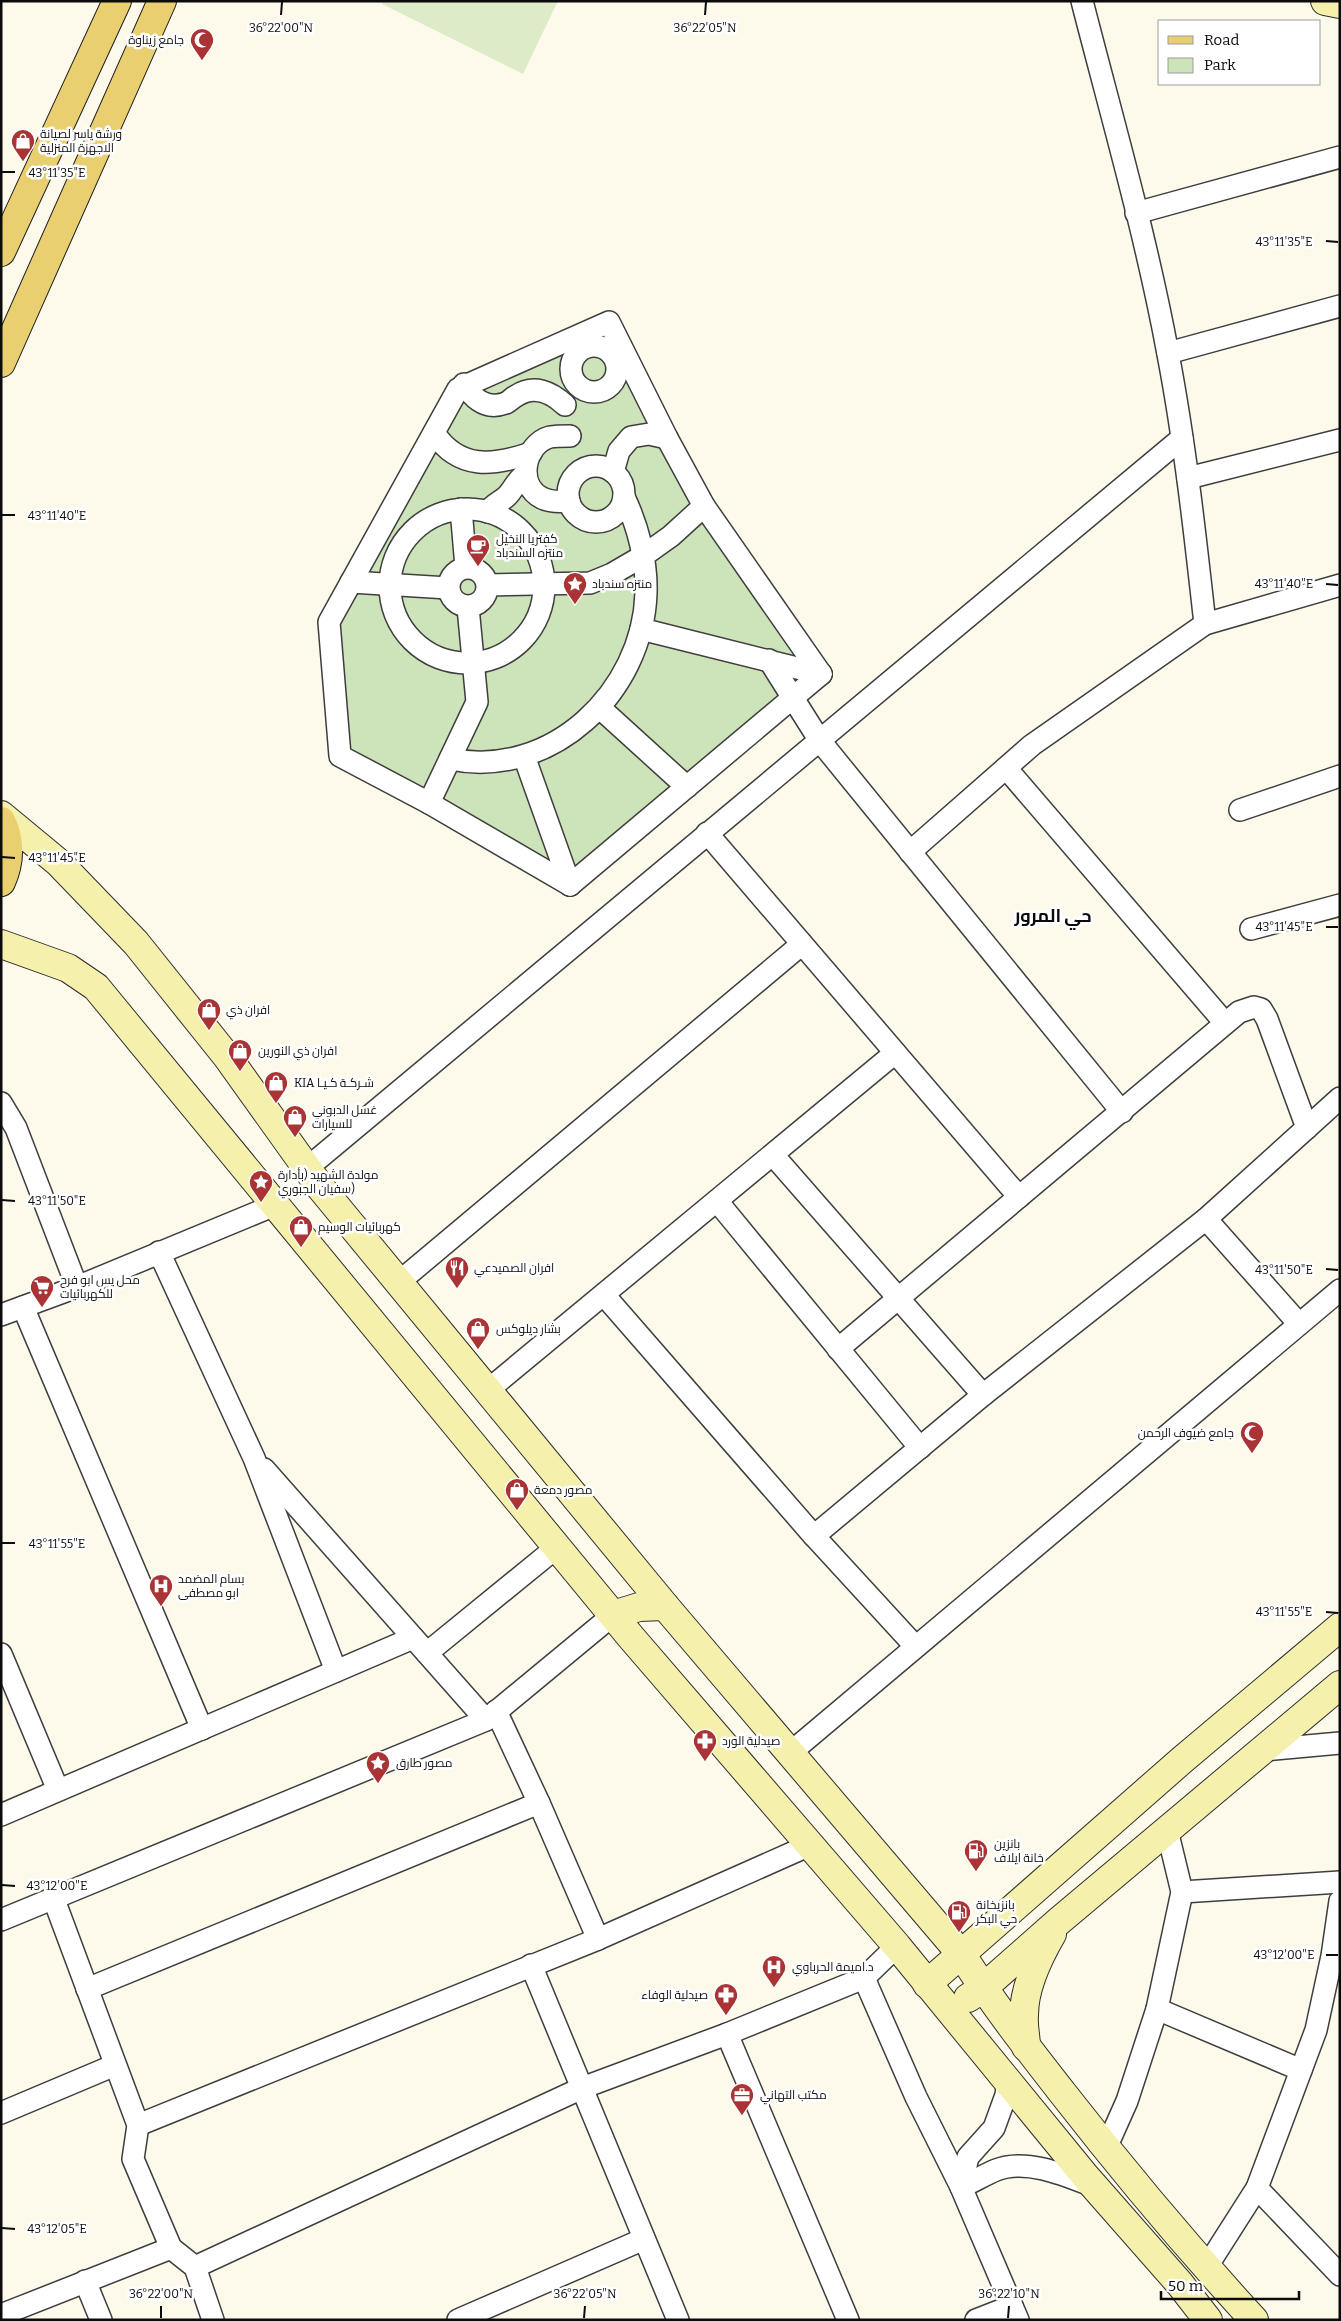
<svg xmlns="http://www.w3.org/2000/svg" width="1341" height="2321" viewBox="0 0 1341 2321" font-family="Bitter,Cairo,serif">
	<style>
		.green { fill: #cde3b9 }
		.pitch { fill: #deebc9 }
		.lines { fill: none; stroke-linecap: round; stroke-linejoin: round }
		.street-casing { stroke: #3e3e3e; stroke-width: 24 }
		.secondary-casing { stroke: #2d2d2d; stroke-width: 30 }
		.primary-casing { stroke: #1c1c1c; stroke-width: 30 }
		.street { stroke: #fff; stroke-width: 21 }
		.secondary { stroke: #f6f0ad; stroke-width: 28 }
		.primary { stroke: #e9cf6f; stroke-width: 28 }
		.ticks { fill: none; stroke: #0b0b0b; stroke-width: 2 }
		.labels { text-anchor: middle; stroke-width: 5; stroke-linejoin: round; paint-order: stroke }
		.poi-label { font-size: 12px; fill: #0b0b0b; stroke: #fff; text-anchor: start }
		.district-label { font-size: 18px; font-weight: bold; fill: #0b0b0b; stroke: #fff }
		.ticks-label { font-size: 12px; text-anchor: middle; fill: #0b0b0b; stroke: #fff; stroke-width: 5; stroke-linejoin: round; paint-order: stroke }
	</style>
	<rect width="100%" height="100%" fill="#fdfaeb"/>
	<path class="green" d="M609,318L706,505L826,675L571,890L337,759L327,621L457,386Z"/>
	<path class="pitch" d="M383,1H558L523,74L382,4Z"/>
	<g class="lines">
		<g class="street-casing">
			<g id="street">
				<path d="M1082,1C1112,118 1146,235 1168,354C1185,443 1195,534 1205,624"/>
				<path d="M1136,213L1340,157"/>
				<circle cx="594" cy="369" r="23"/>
				<path d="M1168,353L1340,306"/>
				<path d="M464,384C474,400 487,410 506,403C510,401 512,398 516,396C534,384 551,392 565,405"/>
				<path d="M434,433C459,470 493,466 531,453"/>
				<circle cx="596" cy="494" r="28"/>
				<path d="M613,472L619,451L631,437L649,434L667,438"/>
				<path d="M1188,478L1340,440"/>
				<path d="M569,501C560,502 550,502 542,498C516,485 524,444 550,437C556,436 563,436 570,436"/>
				<circle cx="467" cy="586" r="77"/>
				<path d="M461,509L466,567"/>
				<path d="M488,512C493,504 501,502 507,496C514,489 517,479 526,474"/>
				<circle cx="468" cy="587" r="19"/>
				<path d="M351,582L448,588"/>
				<path d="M488,585L590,583L612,574L643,556L671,536L704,506"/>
				<path d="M641,629L821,674"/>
				<path d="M769,660L820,741L1122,1112"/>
				<path d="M600,708L687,787"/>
				<path d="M524,756L570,885"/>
				<path d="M450,759C551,780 643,692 646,593C647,561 638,526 624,497"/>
				<path d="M1006,768L1225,1023"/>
				<path d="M429,803L477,702L468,607"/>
				<path d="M1240,810L1340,776"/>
				<path d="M707,833L1019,1197"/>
				<path d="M910,852L1032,745L1205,624L1340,585"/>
				<path d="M570,885L429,803L340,756L329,622L458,389L609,322L667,438L704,506L821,674"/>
				<path d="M570,885L821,674"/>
				<path d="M1251,929L1340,905"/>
				<path d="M1,1103L16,1128L77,1287"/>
				<path d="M773,1155L983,1395"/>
				<path d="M306,1169L1182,438"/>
				<path d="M717,1201L920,1448"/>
				<path d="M1206,1219L1299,1324"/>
				<path d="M159,1252L254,1458L336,1671"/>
				<path d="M399,1282L802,944"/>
				<path d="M604,1295L814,1536L915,1646"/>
				<path d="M23,1307L202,1729"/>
				<path d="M1,1315L77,1287L275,1205"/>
				<path d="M838,1349L1239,1012L1254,1007L1261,1009L1267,1019L1307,1128"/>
				<path d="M488,1390L895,1053"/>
				<path d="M264,1469L486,1720"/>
				<path d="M814,1536L983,1395L1206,1219L1340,1098"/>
				<path d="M427,1653L557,1547"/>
				<path d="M1,1654L58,1790"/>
				<path d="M496,1711L539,1803"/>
				<path d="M1263,1750L1340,1743"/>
				<path d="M790,1753L1340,1290"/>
				<path d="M1,1815L413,1638"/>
				<path d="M1182,1892L1340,1882"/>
				<path d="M53,1897L138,2125L133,2159L171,2248L195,2267L213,2320"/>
				<path d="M1,1920L486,1720L613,1615"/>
				<path d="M531,1965L678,2320"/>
				<path d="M864,1978L916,2097L961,2187C973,2182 984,2175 996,2170C1026,2158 1065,2175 1093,2186"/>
				<path d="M87,1989L539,1803L598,1939"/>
				<path d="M1157,2009L1301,2070"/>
				<path d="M727,2034L848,2320"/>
				<path d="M1008,2080L1006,2095L994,2128L968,2157L961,2187L1018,2320"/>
				<path d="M1,2113L115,2065"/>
				<path d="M138,2125L598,1939L810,1845"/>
				<path d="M1106,2148L1127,2101L1157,2009L1182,1892L1167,1830"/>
				<path d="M1257,2188L1340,2275"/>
				<path d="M195,2267L582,2088L727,2034L864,1978L897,1946"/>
				<path d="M1206,2268L1257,2188L1316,2030L1332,1956L1340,1901"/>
				<path d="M85,2281L101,2320"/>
				<path d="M1,2315L171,2248"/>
				<path d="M458,2320L644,2239"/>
				<path d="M976,2320L1012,2306"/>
			</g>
		</g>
		<g class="secondary-casing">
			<g id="secondary">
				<path d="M1325,1L1340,4"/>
				<path d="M1,815L59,863L136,943L228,1058L321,1188L665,1606L962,1955C993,2004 1029,2050 1065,2096C1125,2173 1188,2248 1254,2320"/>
				<path d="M1,944L68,968L96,987L630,1636L897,1946L1086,2177L1180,2284L1208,2320"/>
				<path d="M613,1615L639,1607L665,1606"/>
				<path d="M927,1984L1182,1760L1340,1627"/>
				<path d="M968,1998L983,1988L1059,1921L1340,1685"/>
				<path d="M1026,2047C1026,2037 1023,2026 1024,2015C1024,1987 1038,1958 1052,1934"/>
			</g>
		</g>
		<g class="primary-casing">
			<g id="primary">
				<path d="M1,252L117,1"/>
				<path d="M1,363L162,1"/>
				<path d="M1,821C11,839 10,863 1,882"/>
			</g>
		</g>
		<use href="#street" class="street"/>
		<use href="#secondary" class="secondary"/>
		<use href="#primary" class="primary"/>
	</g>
	<path class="ticks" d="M281,15L282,2M705,15L706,2M2,172H15M1326,241L1338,242M2,515H15M1326,584L1338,585M2,857L15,858M1326,927H1338M2,1200L15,1201M1326,1269L1338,1270M2,1543H15M1326,1612L1338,1613M2,1885L15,1886M1326,1955H1338M2,2228L15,2229M161,2318V2306M584,2318L585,2306M1008,2318L1009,2306"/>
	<defs>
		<g id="mosque-pin" transform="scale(1.25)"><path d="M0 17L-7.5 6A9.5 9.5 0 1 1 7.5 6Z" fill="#aa3335" stroke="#fff"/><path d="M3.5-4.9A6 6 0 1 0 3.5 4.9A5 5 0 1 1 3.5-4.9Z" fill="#fff"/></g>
		<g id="shop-pin" transform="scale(1.25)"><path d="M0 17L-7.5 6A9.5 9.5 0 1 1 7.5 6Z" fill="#aa3335" stroke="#fff"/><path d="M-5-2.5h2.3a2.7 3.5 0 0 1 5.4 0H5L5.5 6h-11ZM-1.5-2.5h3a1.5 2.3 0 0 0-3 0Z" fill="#fff"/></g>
		<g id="cafe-pin" transform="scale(1.25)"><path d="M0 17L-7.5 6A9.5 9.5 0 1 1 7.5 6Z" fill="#aa3335" stroke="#fff"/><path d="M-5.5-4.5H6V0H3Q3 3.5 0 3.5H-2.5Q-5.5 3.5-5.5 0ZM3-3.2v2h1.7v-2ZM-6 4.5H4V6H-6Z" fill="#fff"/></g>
		<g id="sight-pin" transform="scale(1.25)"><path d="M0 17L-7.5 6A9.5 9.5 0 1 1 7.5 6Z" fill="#aa3335" stroke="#fff"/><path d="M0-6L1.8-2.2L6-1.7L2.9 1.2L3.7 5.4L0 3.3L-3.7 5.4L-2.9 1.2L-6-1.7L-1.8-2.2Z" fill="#fff"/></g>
		<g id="restaurant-pin" transform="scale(1.25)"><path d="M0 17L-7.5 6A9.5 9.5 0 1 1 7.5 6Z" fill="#aa3335" stroke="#fff"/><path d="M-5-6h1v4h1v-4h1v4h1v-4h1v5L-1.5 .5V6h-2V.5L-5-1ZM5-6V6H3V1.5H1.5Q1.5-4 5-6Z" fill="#fff"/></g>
		<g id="supermarket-pin" transform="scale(1.25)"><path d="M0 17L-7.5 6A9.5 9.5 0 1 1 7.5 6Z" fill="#aa3335" stroke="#fff"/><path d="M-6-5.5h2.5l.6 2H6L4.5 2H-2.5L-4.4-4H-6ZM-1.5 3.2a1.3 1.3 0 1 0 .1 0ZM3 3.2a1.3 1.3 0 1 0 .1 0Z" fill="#fff"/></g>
		<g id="hospital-pin" transform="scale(1.25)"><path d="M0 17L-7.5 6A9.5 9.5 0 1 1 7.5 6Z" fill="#aa3335" stroke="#fff"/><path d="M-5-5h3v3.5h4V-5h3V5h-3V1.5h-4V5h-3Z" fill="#fff"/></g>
		<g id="pharmacy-pin" transform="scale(1.25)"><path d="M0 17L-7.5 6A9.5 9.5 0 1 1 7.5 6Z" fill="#aa3335" stroke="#fff"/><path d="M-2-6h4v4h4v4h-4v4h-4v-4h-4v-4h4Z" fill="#fff"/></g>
		<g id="fuel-pin" transform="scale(1.25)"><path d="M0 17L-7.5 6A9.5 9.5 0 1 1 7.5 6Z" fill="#aa3335" stroke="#fff"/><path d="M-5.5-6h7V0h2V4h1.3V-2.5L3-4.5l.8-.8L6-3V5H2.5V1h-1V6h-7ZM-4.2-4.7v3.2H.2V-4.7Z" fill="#fff"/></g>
		<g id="office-pin" transform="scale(1.25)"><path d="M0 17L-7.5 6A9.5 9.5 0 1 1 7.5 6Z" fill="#aa3335" stroke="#fff"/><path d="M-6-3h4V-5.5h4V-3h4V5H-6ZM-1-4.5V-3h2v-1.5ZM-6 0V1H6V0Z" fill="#fff"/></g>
	</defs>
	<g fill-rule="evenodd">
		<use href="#mosque-pin" x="202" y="40"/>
		<use href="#shop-pin" x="23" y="141"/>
		<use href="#cafe-pin" x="478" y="546"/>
		<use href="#sight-pin" x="575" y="584"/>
		<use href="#shop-pin" x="209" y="1010"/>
		<use href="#shop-pin" x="240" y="1051"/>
		<use href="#shop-pin" x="276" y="1083"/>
		<use href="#shop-pin" x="295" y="1117"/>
		<use href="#sight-pin" x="261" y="1182"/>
		<use href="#shop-pin" x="301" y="1227"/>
		<use href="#restaurant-pin" x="457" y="1268"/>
		<use href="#supermarket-pin" x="42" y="1287"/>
		<use href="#shop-pin" x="478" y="1329"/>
		<use href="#mosque-pin" x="1252" y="1433"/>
		<use href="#shop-pin" x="517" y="1490"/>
		<use href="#hospital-pin" x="161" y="1586"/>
		<use href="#pharmacy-pin" x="705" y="1741"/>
		<use href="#sight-pin" x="378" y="1763"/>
		<use href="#fuel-pin" x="976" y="1851"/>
		<use href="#fuel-pin" x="959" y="1912"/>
		<use href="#hospital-pin" x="774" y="1967"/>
		<use href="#pharmacy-pin" x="726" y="1995"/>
		<use href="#office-pin" x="742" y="2095"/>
	</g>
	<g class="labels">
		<g class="poi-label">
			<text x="184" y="44" text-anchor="end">جامع زيناوة</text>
			<text x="40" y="138">ورشة ياسر لصيانة<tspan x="40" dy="14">الاجهزة المنزلية</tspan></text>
			<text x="496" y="543">كفتريا النخيل<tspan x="496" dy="14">منتزه السندباد</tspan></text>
			<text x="592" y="588">منتزه سندباد</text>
			<text x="226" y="1014">افران ذي</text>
			<text x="258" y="1055">افران ذي النورين</text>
			<text x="294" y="1087">KIA شـركـة كـيـا</text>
			<text x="312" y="1114">غسل الدبوني<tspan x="312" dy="14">للسيارات</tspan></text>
			<text x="278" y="1179">مولدة الشهيد (بأدارة<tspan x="278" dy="14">سفيان الجبوري)</tspan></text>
			<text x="318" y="1231">كهربائيات الوسيم</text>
			<text x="474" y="1272">افران الصميدعي</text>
			<text x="60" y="1284">محل يس ابو فرح<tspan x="60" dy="14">للكهربائيات</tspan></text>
			<text x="496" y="1333">بشار ديلوكس</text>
			<text x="1234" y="1437" text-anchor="end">جامع ضيوف الرحمن</text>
			<text x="534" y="1494">مصور دمعة</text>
			<text x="178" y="1583">بسام المضمد<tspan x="178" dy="14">ابو مصطفى</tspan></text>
			<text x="722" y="1745">صيدلية الورد</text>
			<text x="396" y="1767">مصور طارق</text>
			<text x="994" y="1848">بانزين<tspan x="994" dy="14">خانة ايلاف</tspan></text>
			<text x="976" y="1909">بانزيخانة<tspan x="976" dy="14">حي البكر</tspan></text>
			<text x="792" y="1971">د.اميمة الحرباوي</text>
			<text x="708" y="1999" text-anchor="end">صيدلية الوفاء</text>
			<text x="760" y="2099">مكتب التهاني</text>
		</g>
		<g class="district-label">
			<text x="1053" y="922">حي المرور</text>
		</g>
	</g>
	<g class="ticks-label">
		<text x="281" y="32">36°22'00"N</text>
		<text x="705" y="32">36°22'05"N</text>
		<text x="57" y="177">43°11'35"E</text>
		<text x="1284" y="246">43°11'35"E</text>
		<text x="57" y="520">43°11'40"E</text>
		<text x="1284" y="588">43°11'40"E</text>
		<text x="57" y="862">43°11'45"E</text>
		<text x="1284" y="931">43°11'45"E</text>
		<text x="57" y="1205">43°11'50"E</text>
		<text x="1284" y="1274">43°11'50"E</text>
		<text x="57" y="1548">43°11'55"E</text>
		<text x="1284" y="1616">43°11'55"E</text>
		<text x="57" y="1890">43°12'00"E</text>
		<text x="1284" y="1959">43°12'00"E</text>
		<text x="57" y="2233">43°12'05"E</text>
		<text x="161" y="2298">36°22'00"N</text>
		<text x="585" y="2298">36°22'05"N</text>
		<text x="1009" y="2298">36°22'10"N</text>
	</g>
	<rect width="1341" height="2321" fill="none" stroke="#0b0b0b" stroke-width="5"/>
	<rect x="1158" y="20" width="162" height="65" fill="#ffffff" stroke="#9d9d9d"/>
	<rect x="1168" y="36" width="25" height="8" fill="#e9cf6f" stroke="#9d9d9d"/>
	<text x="1204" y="45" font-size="15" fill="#0b0b0b">Road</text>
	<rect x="1168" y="58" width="25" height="15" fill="#cde3b9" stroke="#9d9d9d"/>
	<text x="1204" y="70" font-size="15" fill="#0b0b0b">Park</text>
	<path d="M1161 2291v8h138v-8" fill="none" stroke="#0b0b0b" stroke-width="2.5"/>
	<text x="1168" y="2291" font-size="15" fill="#0b0b0b" stroke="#ffffff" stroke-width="4" paint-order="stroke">50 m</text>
</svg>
